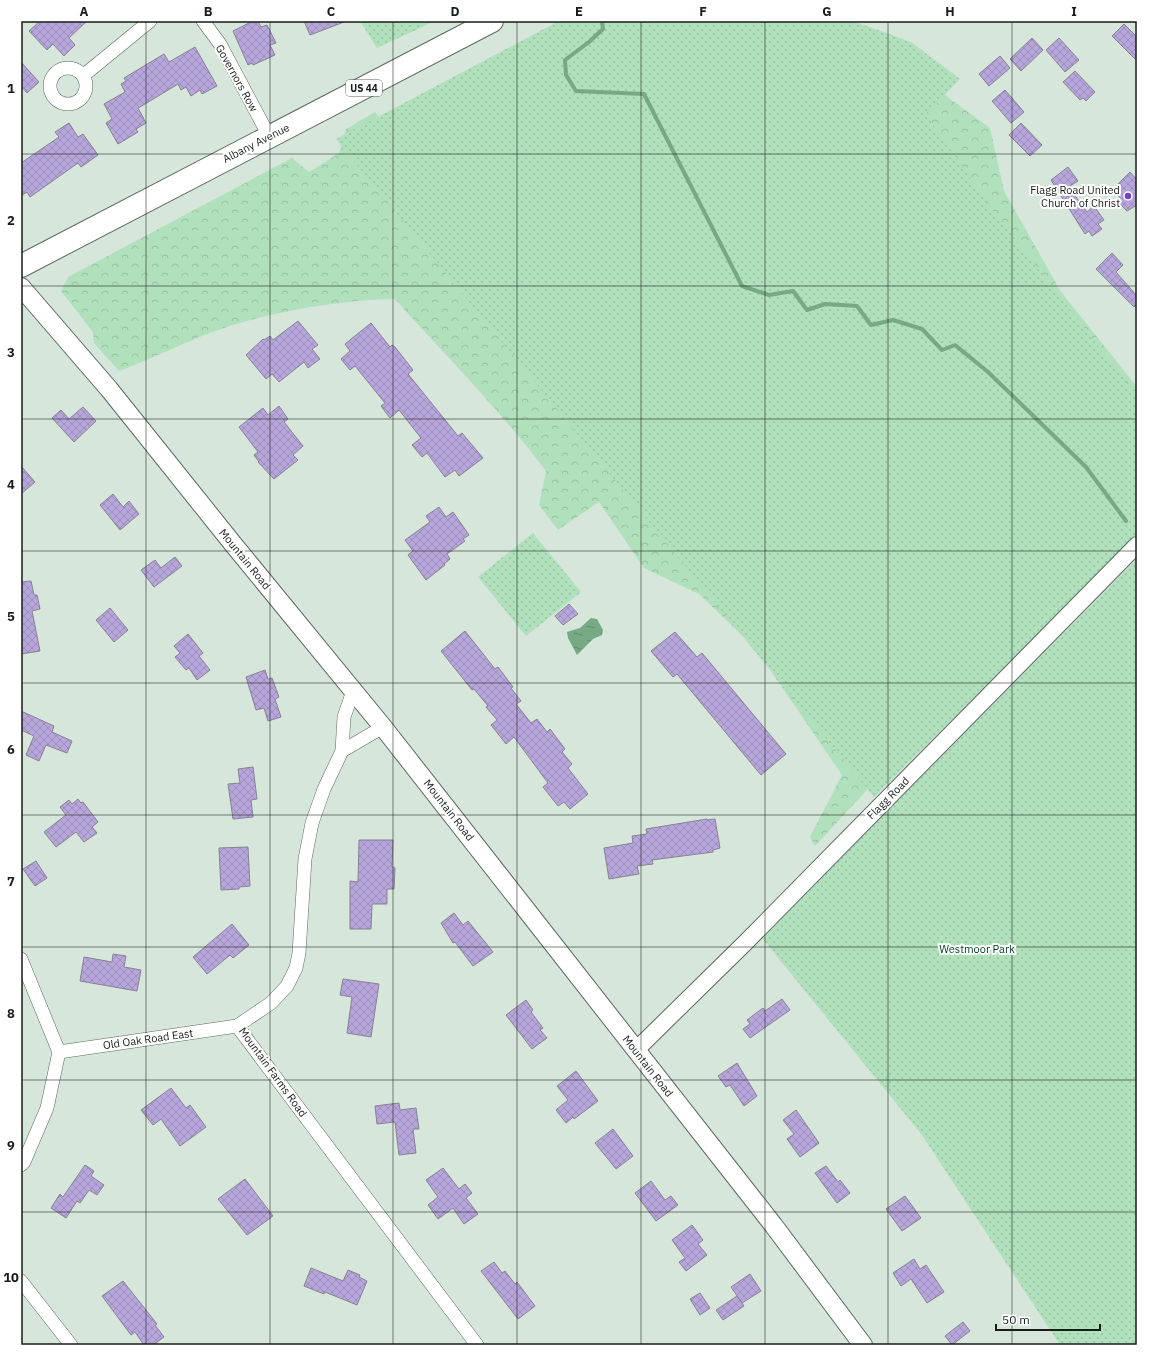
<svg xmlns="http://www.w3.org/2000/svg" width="1158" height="1366" viewBox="0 0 1158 1366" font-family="'IBM Plex Sans',sans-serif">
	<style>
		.forest { fill: url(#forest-crowns) }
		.park { fill: url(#park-dots) }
		.water { fill: url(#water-ripples) }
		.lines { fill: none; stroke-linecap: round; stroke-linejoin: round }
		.stream { stroke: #76a984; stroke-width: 4 }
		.building { fill: url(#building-cross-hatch); stroke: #878292 }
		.minor-casing { stroke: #5b695e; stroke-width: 14 }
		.tertiary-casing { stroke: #5b695e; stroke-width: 18 }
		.secondary-casing { stroke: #5b695e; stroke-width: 20 }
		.trunk-casing { stroke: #5b695e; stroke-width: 24 }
		.minor { stroke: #fff; stroke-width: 13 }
		.tertiary { stroke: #fff; stroke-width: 16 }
		.secondary { stroke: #fff; stroke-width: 18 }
		.trunk { stroke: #fff; stroke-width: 22 }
		.grid { fill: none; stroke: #171d18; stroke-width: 1; stroke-opacity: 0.55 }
		.poi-dot { fill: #7340b8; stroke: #fff; stroke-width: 1.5 }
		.labels { text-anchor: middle; stroke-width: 4; stroke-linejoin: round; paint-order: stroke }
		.shield { fill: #fff; stroke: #5d615d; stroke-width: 1 }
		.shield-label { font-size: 10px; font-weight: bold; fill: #171d18 }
		.street-label { font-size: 11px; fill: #171d18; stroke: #fff }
		.poi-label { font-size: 11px; fill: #171d18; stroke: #fff; text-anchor: end }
		.park-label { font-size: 11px; fill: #00421f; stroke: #fff }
		.neatline { fill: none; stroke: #171d18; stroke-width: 1.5 }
		.grid-label { font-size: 13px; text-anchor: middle; font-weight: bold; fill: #171d18 }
	</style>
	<defs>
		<pattern id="forest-crowns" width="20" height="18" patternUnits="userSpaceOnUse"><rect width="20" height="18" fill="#b0e0bc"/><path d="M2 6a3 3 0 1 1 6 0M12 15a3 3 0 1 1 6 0" fill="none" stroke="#97c0a1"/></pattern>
		<pattern id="park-dots" width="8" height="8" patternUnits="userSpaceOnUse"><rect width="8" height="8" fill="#b0e0bc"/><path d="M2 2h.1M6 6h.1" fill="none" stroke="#97c0a1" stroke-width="1.8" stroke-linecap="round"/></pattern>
		<pattern id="water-ripples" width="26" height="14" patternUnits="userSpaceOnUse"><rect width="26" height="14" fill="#76a984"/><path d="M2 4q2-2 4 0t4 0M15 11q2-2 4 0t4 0" fill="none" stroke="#60896b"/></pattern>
		<pattern id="building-cross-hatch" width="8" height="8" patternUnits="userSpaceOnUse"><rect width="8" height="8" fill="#b7a6db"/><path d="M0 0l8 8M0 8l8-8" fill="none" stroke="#9d8ebb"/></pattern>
	</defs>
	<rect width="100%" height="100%" fill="#d6e6da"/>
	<path class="forest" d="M843,21L990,128L1004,191L1061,292L1137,387V512L955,695L815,846L810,837L842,775L756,649L699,594L644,568L599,502L558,530L539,505L546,471C500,410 446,356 395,299C336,300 262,313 207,334C177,346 149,360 119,371L94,343L93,332L61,291L68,277L292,158L309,172L339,153L346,129L375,112L431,186Z"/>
	<g class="park">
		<path d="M360,21H435L377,48Z"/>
		<path d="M559,21H853L911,42L960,79L926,114L988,204L1137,396V534L1073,600L874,797L336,139Z"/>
		<path d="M533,533L581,592L526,636L478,577Z"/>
		<path d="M1137,559V1345H1060L922,1135L762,938Z"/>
	</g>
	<path class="water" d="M591,618L597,619L603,630L602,635L593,639L577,655L568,638L567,632L580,628Z"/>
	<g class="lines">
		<path class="stream" d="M602,21L603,29L589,42L565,60L566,75L576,91L644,94L742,286L769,295L793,291L807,310L825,304L857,306L871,325L893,320L922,329L942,350L955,345L988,372L1086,467L1126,521"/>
	</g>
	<g class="building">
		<path d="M40,21H87L69,38L75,45L64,56L53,44L47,50L29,31Z"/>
		<path d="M253,21H258L261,27L267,25L276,43L270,45L275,55L253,65L252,63L248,65L233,31Z"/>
		<path d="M304,21H344V22L310,35Z"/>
		<path d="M1124,24L1137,37V61L1112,36Z"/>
		<path d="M1032,38L1043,50L1021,71L1010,59Z"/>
		<path d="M1059,38L1079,60L1065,72L1046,50Z"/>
		<path d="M195,47L217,86L202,94L200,90L191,96L186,87L181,90L178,84L145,104L138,108L146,123L136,129L138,132L118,144L106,123L112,119L104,104L125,92L121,84L126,81L124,78L164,54L169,62Z"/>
		<path d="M1000,56L1010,68L989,86L979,74Z"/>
		<path d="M21,62L39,82L27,93L21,86Z"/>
		<path d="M1075,71L1095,92L1086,101L1083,98L1080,100L1063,82Z"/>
		<path d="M1005,90L1024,112L1011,123L992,101Z"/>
		<path d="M69,123L78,137L83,134L98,155L81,167L78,163L30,197L27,192L21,196V163L59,137L55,132Z"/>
		<path d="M1021,123L1042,145L1030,156L1009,135Z"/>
		<path d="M1068,167L1078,181L1070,186L1073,193L1087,212L1094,206L1104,220L1098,224L1102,229L1092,236L1089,231L1085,234L1051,180Z"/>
		<path d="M1130,172L1137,180V205L1127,211L1119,203V188L1116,186Z"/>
		<path d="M1112,253L1123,265L1116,272L1137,296V304L1134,307L1096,269Z"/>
		<path d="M298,321L318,345L312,349L320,359L308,368L304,362L279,382L272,374L266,379L246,355L263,339L264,340L270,336L273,340Z"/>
		<path d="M371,323L390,347L392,345L395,347L413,370L408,374L458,436L462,433L483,458L459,476L455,470L445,477L427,453L422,457L412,445L421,438L399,410L390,418L381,406L385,403L355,366L350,370L341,359L350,351L345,344Z"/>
		<path d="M279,406L288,419L284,422L303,446L293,455L298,460L274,479L258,462H259L254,455L258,452L239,427L263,408L268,415Z"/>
		<path d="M83,407L96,421L74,442L52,418L61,410L69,419Z"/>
		<path d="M21,466L35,482L21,494Z"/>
		<path d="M113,494L123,507L129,501L139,514L120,530L100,505Z"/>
		<path d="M439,507L446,517L453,512L469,535L463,539L465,541L447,554L450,559L444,564L445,565L426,580L408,555L413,551L405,540L430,522L426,516Z"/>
		<path d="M175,557L182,566L154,587L141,570L155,560L161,568Z"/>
		<path d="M31,581L34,595H37L40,609L32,611L40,651L21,654V582Z"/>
		<path d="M569,604L578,614L563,625L555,616Z"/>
		<path d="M110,608L128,630L114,642L96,620Z"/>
		<path d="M465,631L495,669L498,667L513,687L511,688L521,701L516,704L531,723L537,719L547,732L550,729L565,749L562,752L572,764L568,768L588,794L570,809L564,802L558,806L543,787L548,783L514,737L506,744L491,725L497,720L486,707L488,706L474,689L472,690L441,651Z"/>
		<path d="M675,632L697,657L702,653L786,754L761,775L677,674L673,677L651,651Z"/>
		<path d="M188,634L203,653L199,656L210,670L197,680L189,668L186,670L175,657L180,653L174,646Z"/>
		<path d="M265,670L268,679L272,678L279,697L275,699L281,717L268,721L264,708L256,710L246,677Z"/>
		<path d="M21,711L54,726L52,732L72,741L67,753L46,745L39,761L26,755L34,736L21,730Z"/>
		<path d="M253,767L257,799L251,800L253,817L233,819L228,784L240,783L238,769Z"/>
		<path d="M78,799L81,803L83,802L98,822L92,827L97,833L84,842L76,832L56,847L44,832L66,815L60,807L69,800L72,804Z"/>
		<path d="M707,819V820L715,819L720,848L713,850V852L652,860L653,864L637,866L639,874L609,879L604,848L633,843L632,836L647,834L646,829Z"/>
		<path d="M359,840H393L392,867L395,868L394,889H387V904H372L371,929H350V881L358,882Z"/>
		<path d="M248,847L250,886L239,887V889L221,890L219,848Z"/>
		<path d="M36,861L47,878L35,886L23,869Z"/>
		<path d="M454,913L463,925L468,921L493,952L473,966L455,942L453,943L441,923Z"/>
		<path d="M232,924L249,945L233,958L230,955L207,974L193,957Z"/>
		<path d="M113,954L126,956L124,967L141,970L137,991L80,981L84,957L112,962Z"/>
		<path d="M343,979L379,984L371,1037L347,1033L352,997L340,995Z"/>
		<path d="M782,999L790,1010L750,1038L743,1029L750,1024L747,1020L763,1008L765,1011Z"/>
		<path d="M526,1000L533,1010L531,1012L543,1028L540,1030L547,1038L532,1049L506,1015Z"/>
		<path d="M737,1063L757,1096L744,1106L730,1085L726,1087L718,1076Z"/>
		<path d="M576,1071L598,1101L574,1119L573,1117L566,1123L556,1110L568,1100L557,1086Z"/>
		<path d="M171,1088L186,1108L190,1105L206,1127L180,1146L161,1119L153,1125L141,1110Z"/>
		<path d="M399,1103L400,1110L416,1108L419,1129H413L416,1153L399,1155L395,1122L377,1124L375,1106Z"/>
		<path d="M796,1110L819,1143L800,1157L787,1139L794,1134L783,1120Z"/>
		<path d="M613,1129L633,1156L616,1169L595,1143Z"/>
		<path d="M85,1165L94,1171L91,1176L104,1185L97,1195L89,1190L80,1203L77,1201L66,1218L51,1208L60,1194L63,1197Z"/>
		<path d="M826,1166L838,1182L840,1180L850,1193L837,1203L815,1173Z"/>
		<path d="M443,1168L459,1189L465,1184L472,1193L466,1198L478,1214L464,1224L453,1208L438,1219L428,1205L438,1197L426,1180Z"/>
		<path d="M245,1179L273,1216L247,1235L218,1199Z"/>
		<path d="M651,1181L665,1200L671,1196L678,1205L656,1221L635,1193Z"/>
		<path d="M905,1196L921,1218L902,1231L886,1209Z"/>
		<path d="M692,1225L703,1240L698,1244L707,1255L686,1271L679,1262L685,1258L672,1240Z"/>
		<path d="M914,1259L920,1269L926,1265L944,1292L927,1303L911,1279L901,1286L893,1273Z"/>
		<path d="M494,1262L502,1273L505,1271L515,1284L517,1282L535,1306L518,1319L481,1271Z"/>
		<path d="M311,1268L343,1281L348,1270L360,1275L359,1277L367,1281L357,1305L325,1292L324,1294L304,1286Z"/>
		<path d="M750,1274L761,1291L742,1303L731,1287Z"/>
		<path d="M123,1281L157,1324L155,1325L164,1337L153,1345H144L135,1332L131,1335L102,1296Z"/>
		<path d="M700,1293L710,1308L700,1315L690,1299Z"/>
		<path d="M737,1296L744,1306L723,1320L716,1310Z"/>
		<path d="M963,1322L970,1331L952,1345L945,1336Z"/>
	</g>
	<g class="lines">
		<g class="minor-casing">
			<g id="minor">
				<path d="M203,21L220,44L269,136"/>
				<circle cx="68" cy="86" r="18"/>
				<path d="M84,75L150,21"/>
				<path d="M342,751L383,727"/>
				<path d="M21,959L59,1052L47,1108L24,1162L21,1165"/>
				<path d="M237,1026L477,1345"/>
				<path d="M59,1052L237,1026L271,1003L287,986L296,968L299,953L305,859L312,823L324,789L342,751L344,717L353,691"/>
				<path d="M21,1281L71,1345"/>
			</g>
		</g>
		<g class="tertiary-casing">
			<path id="tertiary" d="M636,1050L746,942L1137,545"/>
		</g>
		<g class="secondary-casing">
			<path id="secondary" d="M21,287L109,389L233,544L383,727L774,1226L863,1345"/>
		</g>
		<g class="trunk-casing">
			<path id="trunk" d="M21,266L492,21"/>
		</g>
		<use href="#minor" class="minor"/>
		<use href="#tertiary" class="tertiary"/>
		<use href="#secondary" class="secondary"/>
		<use href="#trunk" class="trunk"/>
	</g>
	<path class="grid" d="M146,21V1345M270,21V1345M393,21V1345M517,21V1345M641,21V1345M765,21V1345M888,21V1345M1012,21V1345M21,154H1137M21,286H1137M21,419H1137M21,551H1137M21,683H1137M21,815H1137M21,947H1137M21,1080H1137M21,1212H1137"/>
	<circle class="poi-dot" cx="1128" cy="196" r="4"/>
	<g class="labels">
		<rect class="shield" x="346" y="80" width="36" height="16" rx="3"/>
		<g class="shield-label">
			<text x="364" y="92">US 44</text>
		</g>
		<g class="street-label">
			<text transform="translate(237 78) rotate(61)" y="4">Governors Row</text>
			<text transform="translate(256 143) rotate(-27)" y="4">Albany Avenue</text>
			<text transform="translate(245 559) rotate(51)" y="4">Mountain Road</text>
			<text transform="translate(888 798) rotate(-45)" y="4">Flagg Road</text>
			<text transform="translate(449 810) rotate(52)" y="4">Mountain Road</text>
			<text transform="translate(148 1039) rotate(-8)" y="4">Old Oak Road East</text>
			<text transform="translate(648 1066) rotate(52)" y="4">Mountain Road</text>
			<text transform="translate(273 1072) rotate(54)" y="4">Mountain Farms Road</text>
		</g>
		<g class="poi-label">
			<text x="1120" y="194">Flagg Road United<tspan x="1120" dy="13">Church of Christ</tspan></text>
		</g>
		<g class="park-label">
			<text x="977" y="953">Westmoor Park</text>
		</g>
	</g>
	<rect width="1158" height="1366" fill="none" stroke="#ffffff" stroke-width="44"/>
	<path d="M996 1324v6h104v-6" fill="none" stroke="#171d18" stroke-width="2"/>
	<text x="1002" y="1324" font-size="12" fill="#171d18" stroke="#ffffff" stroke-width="3" paint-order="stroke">50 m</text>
	<rect x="22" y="22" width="1114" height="1322" class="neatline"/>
	<g class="grid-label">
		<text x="84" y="16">A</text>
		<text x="208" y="16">B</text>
		<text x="331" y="16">C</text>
		<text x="455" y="16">D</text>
		<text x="579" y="16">E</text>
		<text x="703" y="16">F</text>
		<text x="827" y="16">G</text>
		<text x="950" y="16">H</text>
		<text x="1074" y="16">I</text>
		<text x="11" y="93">1</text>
		<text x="11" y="225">2</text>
		<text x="11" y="357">3</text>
		<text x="11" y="489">4</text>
		<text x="11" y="621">5</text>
		<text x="11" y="754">6</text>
		<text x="11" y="886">7</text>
		<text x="11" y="1018">8</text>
		<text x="11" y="1150">9</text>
		<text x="11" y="1282">10</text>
	</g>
</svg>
